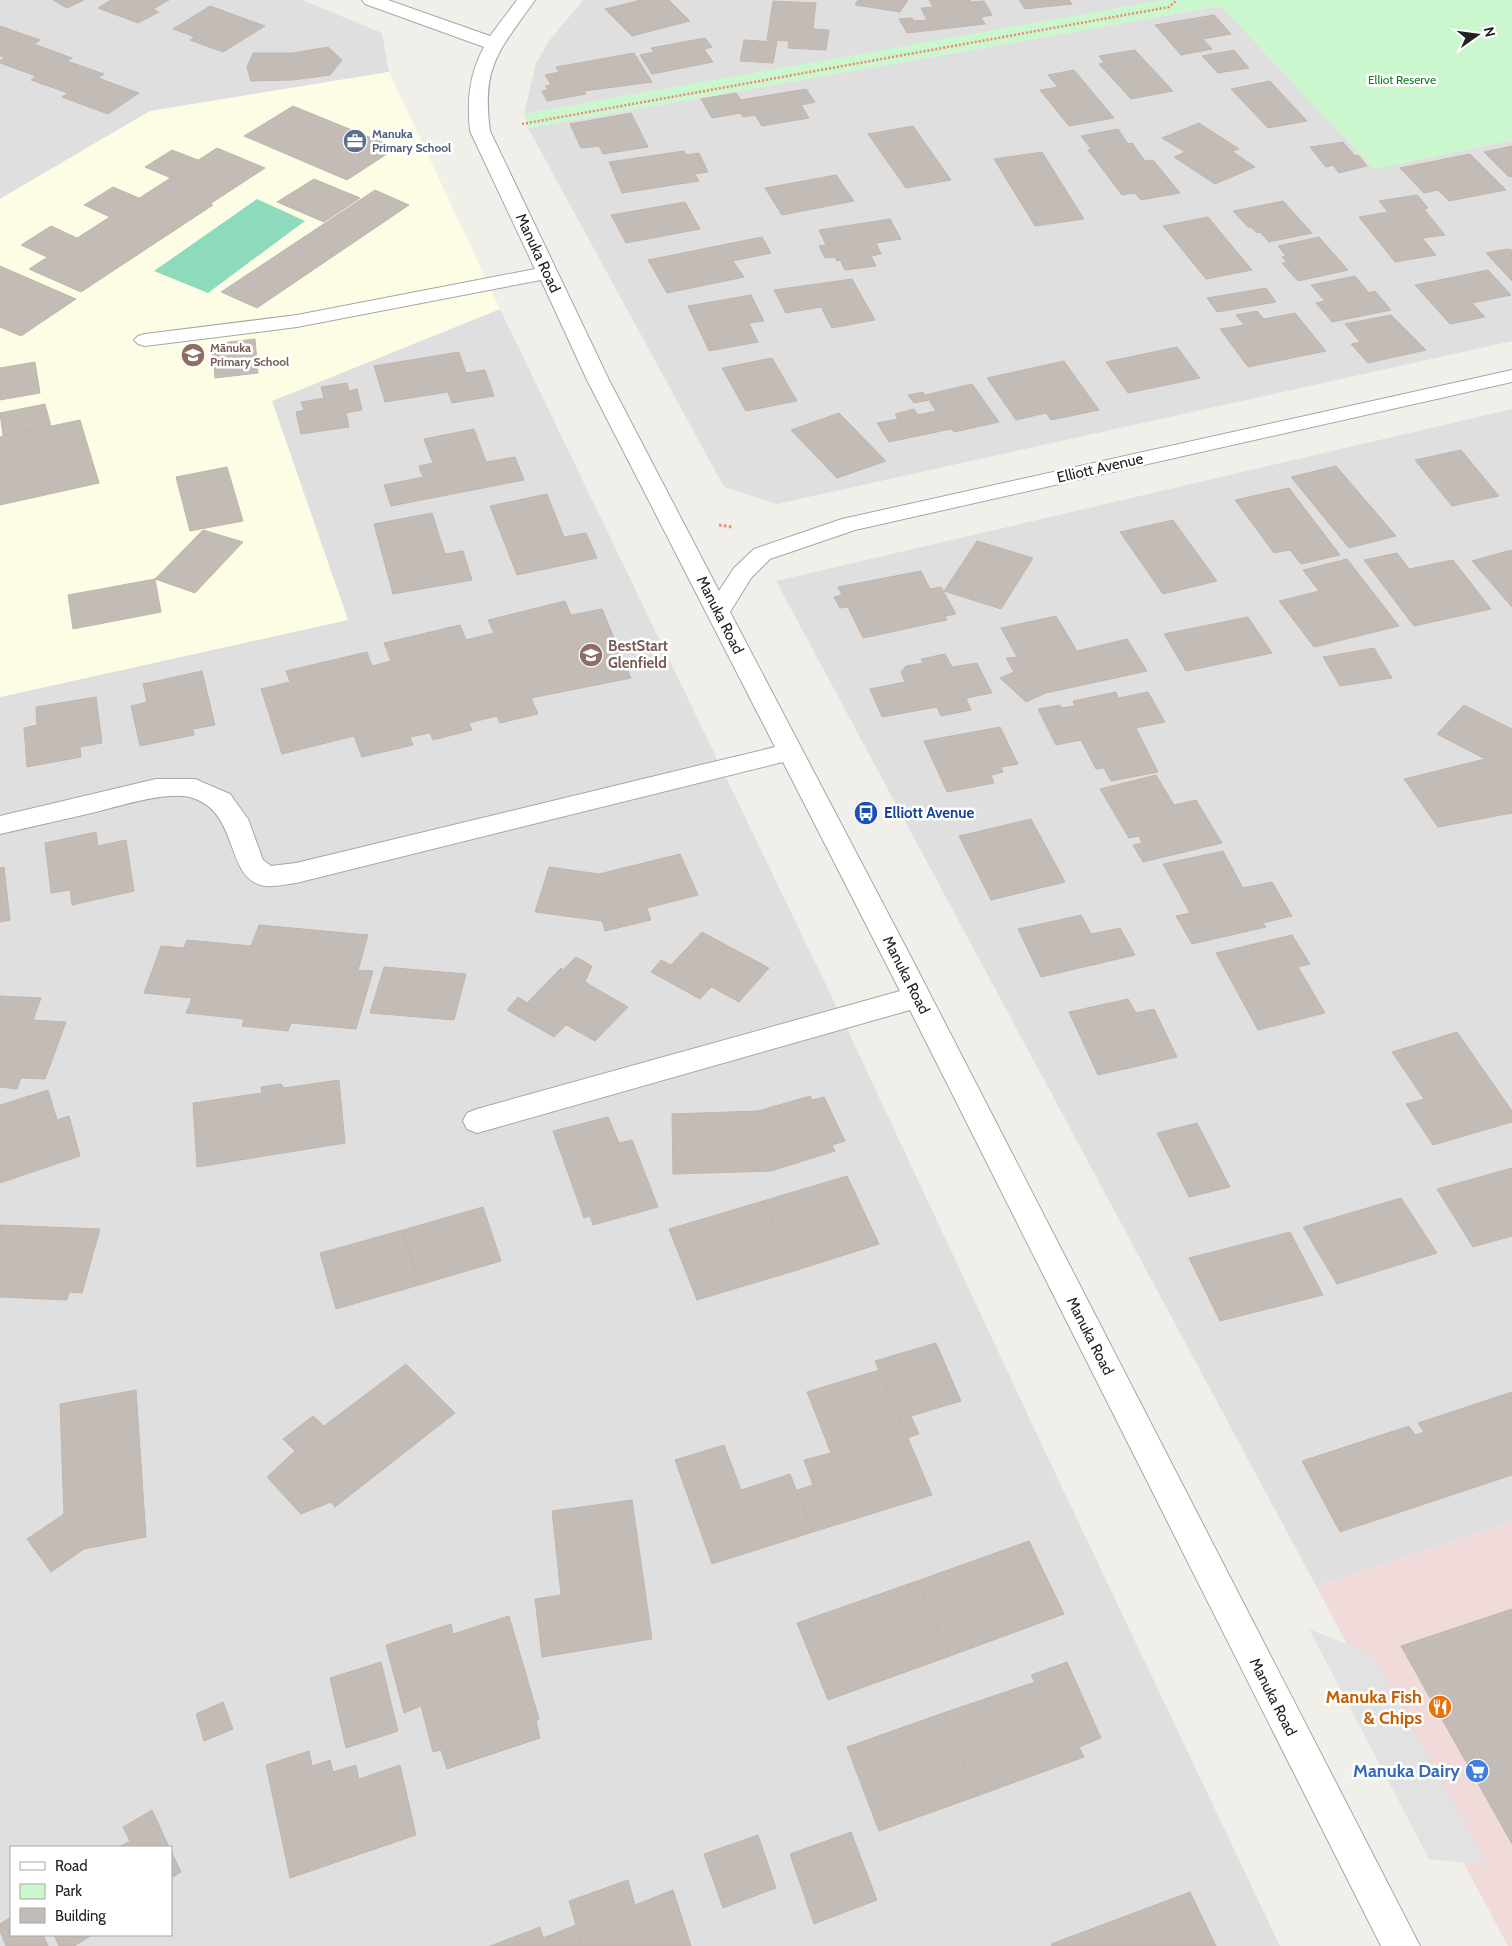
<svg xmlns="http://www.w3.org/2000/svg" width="1512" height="1946" viewBox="0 0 1512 1946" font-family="Cabin,sans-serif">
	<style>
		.residential { fill: #e0dfdf; fill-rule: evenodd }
		.commercial { fill: #f0dbda }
		.education { fill: #fdfde6 }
		.park { fill: #cbf7ce }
		.pitch { fill: #8ddbbc }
		.parking { fill: #e2e2e2 }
		.building { fill: #c2bbb6; stroke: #c2b6ac }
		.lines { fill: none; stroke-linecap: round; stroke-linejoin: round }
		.minor-casing { stroke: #a6a6a6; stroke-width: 2 }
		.path-far1 { stroke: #f2867a; stroke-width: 2.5; stroke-dasharray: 2 2; stroke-linecap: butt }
		.path { stroke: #f2867a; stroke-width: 3; stroke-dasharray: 2.5 2.5; stroke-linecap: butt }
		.minor { fill: #fff; fill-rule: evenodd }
		.labels { text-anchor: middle; stroke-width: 5; stroke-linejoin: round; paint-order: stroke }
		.far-park-label { font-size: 12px; fill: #137d1b; stroke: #fff }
		.far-service-label { font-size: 12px; font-weight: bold; fill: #4e5e75; stroke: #fff; text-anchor: start }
		.far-education-label { font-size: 12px; font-weight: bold; fill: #785e54; stroke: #fff; text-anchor: start }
		.street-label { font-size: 15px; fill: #222; stroke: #fff }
		.education-label { font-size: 15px; font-weight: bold; fill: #785e54; stroke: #fff; text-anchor: start }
		.transit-label { font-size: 15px; font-weight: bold; fill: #164399; stroke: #fff; text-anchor: start }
		.near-food-label { font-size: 18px; font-weight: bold; fill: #c56008; stroke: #fff; text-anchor: end }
		.near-shop-label { font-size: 18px; font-weight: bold; fill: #366cbe; stroke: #fff; text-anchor: end }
	</style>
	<rect width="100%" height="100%" fill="#f1efe9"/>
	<g class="residential">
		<path d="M0,0H302L382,33L389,72L150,111L0,199Z"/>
		<path d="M583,0H1162L1163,1L524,114L536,63L549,41Z"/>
		<path d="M1221,6L1374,169L1512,140V341L777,504L724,487L528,128Z"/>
		<path d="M500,309L842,1018L1049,1460L1280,1946H0V697L347,620L272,401ZM11,1847H171V1935H11Z"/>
		<path d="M1512,409V1522L1316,1586L776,581Z"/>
	</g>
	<path class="commercial" d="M1512,1522V1946H1508L1316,1586Z"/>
	<path class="education" d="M389,72L500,309L272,401L348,620L0,697V199L150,111Z"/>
	<path class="park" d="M1162,0H1512V140L1374,169L1221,6L528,128L524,114Z"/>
	<path class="pitch" d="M257,199L305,221L208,293L154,271Z"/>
	<path class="parking" d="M1309,1629L1372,1654L1487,1865L1429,1859Z"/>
	<g class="building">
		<path d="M53,0H84L67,8Z"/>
		<path d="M111,0H169L153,9L159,12L138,23L98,8Z"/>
		<path d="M641,0H669L690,21L632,36L605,9Z"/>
		<path d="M858,0H908L900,12L855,5Z"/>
		<path d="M929,0H970L971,2L984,1L992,15L981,17L985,24L907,33L899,19L912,18L914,21L927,20L921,8L933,7Z"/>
		<path d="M1019,0H1069L1072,4L1025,9Z"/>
		<path d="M773,1L816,3L813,29L829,30L826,50L788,48L789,41L767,40Z"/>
		<path d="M210,6L265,26L223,52L190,40L195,37L173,29Z"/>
		<path d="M1214,15L1231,34L1203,39L1212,49L1181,55L1155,25Z"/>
		<path d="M0,26L40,40L34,44L72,58L67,61L104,74L98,78L139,93L108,114L62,97L68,93L31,80L36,76L0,63V61L5,57L0,56Z"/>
		<path d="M705,38L712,47L704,49L713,62L652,74L640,55L654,52L651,48Z"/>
		<path d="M744,40L777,42L773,63L740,61Z"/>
		<path d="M328,47L342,60L330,75L293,80L251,81L247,67L253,53H293Z"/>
		<path d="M1135,50L1173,91L1131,99L1099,64L1104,63L1099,56Z"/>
		<path d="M1234,50L1249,68L1218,73L1202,56Z"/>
		<path d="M634,53L652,82L584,91L586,94L547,101L542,91L548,90L545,86L551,85L545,75L559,72L556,67Z"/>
		<path d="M1074,70L1114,118L1069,126L1040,90L1058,87L1048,75Z"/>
		<path d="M1270,81L1307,121L1268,128L1231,89Z"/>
		<path d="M806,89L815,102L801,105L809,118L762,126L755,115L743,117L734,101Z"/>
		<path d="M736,93L741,100L734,101L741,113L712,118L701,99Z"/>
		<path d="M293,106L396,148L347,180L244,136Z"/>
		<path d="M631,113L648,147L603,154L599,146L581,148L570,124Z"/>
		<path d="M1199,123L1239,149L1232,151L1255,167L1215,184L1174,157L1185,152L1162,138Z"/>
		<path d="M913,126L951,180L906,188L868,134Z"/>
		<path d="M1118,129L1128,144L1132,143L1145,161L1153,160L1180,193L1141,200L1135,193L1122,195L1088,150H1092L1081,136Z"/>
		<path d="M1343,142L1355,156L1358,155L1367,166L1339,173L1333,165L1326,167L1310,147Z"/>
		<path d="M1512,146V177L1508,176L1484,152Z"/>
		<path d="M217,148L265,168L210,204L213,205L81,292L29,269Z"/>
		<path d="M172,150L198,160L171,178L145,167Z"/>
		<path d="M684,151L686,155L699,153L708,172L695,174L699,181L622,193L609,162Z"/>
		<path d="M1042,152L1084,219L1035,226L994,159Z"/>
		<path d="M1470,154L1506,190L1449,201L1438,190L1424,193L1400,168Z"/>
		<path d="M836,175L854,201L782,215L765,188Z"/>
		<path d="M314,179L360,198L324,222L277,202Z"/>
		<path d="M113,187L139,198L110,217L84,205Z"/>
		<path d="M375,190L409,205L257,308L221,292Z"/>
		<path d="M1417,195L1428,208L1424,209L1445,235L1422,238L1436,255L1395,262L1359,217L1388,212L1379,201Z"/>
		<path d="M1283,201L1312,233L1269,242L1260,232L1257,233L1251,227H1248L1233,211Z"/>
		<path d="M685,202L700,229L626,243L611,215Z"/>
		<path d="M1208,217L1252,270L1206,279L1163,226Z"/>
		<path d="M890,219L901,239L876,243L881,254L871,256L876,266L845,270L840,260L837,261L835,257L825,258L819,246L826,245L819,230Z"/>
		<path d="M51,226L77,238L47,257L21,245Z"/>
		<path d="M762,237L771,253L733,261L744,277L667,293L648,260Z"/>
		<path d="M1319,237L1348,270L1298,281L1282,263L1287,262L1282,257L1286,256L1278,246Z"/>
		<path d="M1507,249L1512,250V281L1486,253Z"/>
		<path d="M0,266L76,299L21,336L0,327Z"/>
		<path d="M1488,270L1511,295L1472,303L1485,317L1450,324L1415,285Z"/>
		<path d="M1355,276L1369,293L1375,291L1391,310L1332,322L1316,303L1325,301L1311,285Z"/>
		<path d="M852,279L875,320L832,328L821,307L786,313L774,290Z"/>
		<path d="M1266,288L1276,302L1217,312L1207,298Z"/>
		<path d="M751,295L764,321L749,323L758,342L709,351L688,306Z"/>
		<path d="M1257,311L1264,319L1295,313L1326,351L1248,367L1220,329L1244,325L1236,315Z"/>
		<path d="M1391,315L1426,350L1368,363L1351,344L1360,342L1345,324Z"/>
		<path d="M255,339L258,373L215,378L212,344Z"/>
		<path d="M1177,347L1200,378L1128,393L1106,362Z"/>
		<path d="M459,352L466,373L485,370L494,396L452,403L448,392L385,402L374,366Z"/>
		<path d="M772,358L797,401L746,411L722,368Z"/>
		<path d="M1064,361L1099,410L1051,420L1046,413L1016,420L987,378Z"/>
		<path d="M35,362L40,393L0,400V368Z"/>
		<path d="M347,383L349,391L357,389L362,410L346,413L349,427L301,434L296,412L304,410L301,402L324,398L321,387Z"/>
		<path d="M972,384L999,422L954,432L951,429L889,442L877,423L898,419L895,414L914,409L918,415L936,411L929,400L914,403L908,395L923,392L925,395Z"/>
		<path d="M45,404L51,426L3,436L0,413Z"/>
		<path d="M839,413L886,461L837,478L791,430Z"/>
		<path d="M80,420L99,483L0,505V437Z"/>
		<path d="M474,429L486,462L515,457L524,480L391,506L384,485L423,477L419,466L433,463L424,439Z"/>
		<path d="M1461,450L1499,496L1452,506L1415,460Z"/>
		<path d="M1336,466L1396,536L1349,548L1291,477Z"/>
		<path d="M227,467L243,521L190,531L176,477Z"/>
		<path d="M1289,488L1340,555L1301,564L1290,550L1274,553L1235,500Z"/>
		<path d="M547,494L564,537L586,533L597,558L517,575L490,506Z"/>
		<path d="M432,513L445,554L463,551L472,580L393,594L374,524Z"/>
		<path d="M1173,520L1217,581L1163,594L1120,532Z"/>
		<path d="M203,530L243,542L195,593L155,579Z"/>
		<path d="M977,541L1033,558L1001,609L944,591Z"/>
		<path d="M1511,550L1512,552V607L1472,561Z"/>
		<path d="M1397,553L1409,569L1453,560L1491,609L1414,626L1364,560Z"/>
		<path d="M1347,559L1399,626L1314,647L1279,601L1319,591L1303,570Z"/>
		<path d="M921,571L930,589L941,587L956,614L945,616L947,620L863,638L848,607L840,608L834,597L842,595L838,587Z"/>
		<path d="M155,579L161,612L73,629L68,595Z"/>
		<path d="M565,601L571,615L602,609L631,678L531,698L538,714L500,723L497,716L469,723L472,730L433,740L430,733L410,737L413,745L362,757L354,736L282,754L261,689L290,682L286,671L367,652L372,666L391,661L384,643L460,625L466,640L494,633L488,620Z"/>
		<path d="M1056,616L1077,651L1127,639L1147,671L1046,693L1026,702L1000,678L1014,672L1006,658L1017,657L1001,628Z"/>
		<path d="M1248,617L1272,653L1186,671L1164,634Z"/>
		<path d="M1374,648L1392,678L1340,686L1323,657Z"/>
		<path d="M945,654L952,667L977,663L992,693L966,698L971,710L941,716L937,707L882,717L870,689L905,682L901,672L906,666L923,663L921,659Z"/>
		<path d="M202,671L215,725L193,729L194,735L140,746L131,706L147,702L143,684Z"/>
		<path d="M1116,692L1118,698L1148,692L1165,722L1136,728L1158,772L1111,781L1104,768L1096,769L1081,740L1056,745L1038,709L1060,705L1061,708L1075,706L1073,701Z"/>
		<path d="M96,697L102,743L80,747L81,757L27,767L24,728L37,725L36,707Z"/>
		<path d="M1464,705L1512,729V813L1438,827L1404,779L1485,759L1437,734Z"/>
		<path d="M1000,727L1018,764L1001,767L1003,772L991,775L994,783L947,792L924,741Z"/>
		<path d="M1156,775L1174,805L1196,800L1222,843L1143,862L1133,845L1142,843L1139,836L1129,838L1100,789Z"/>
		<path d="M1031,819L1065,882L991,900L959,836Z"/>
		<path d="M96,832L98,846L126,840L134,891L72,905L70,890L51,893L45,843Z"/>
		<path d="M1223,851L1243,888L1272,882L1292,916L1263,923L1266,927L1192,944L1176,916L1190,913L1163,864Z"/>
		<path d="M680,854L698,895L647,908L651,920L605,931L602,921L535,912L549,867L599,874Z"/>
		<path d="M4,867L10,920L0,922V868Z"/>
		<path d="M1081,915L1091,934L1120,928L1135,955L1041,977L1018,929Z"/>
		<path d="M259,925L368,935L358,970L373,971L356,1029L291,1023L288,1031L242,1026L244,1019L186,1013L192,998L144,993L161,946L184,948L187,940L251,946Z"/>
		<path d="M702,932L769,968L739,1002L671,965Z"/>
		<path d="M1292,935L1310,964L1298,967L1325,1013L1258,1030L1216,953Z"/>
		<path d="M576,957L592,966L585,982L628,1007L595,1041L527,1003L561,968L563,970Z"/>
		<path d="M661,960L671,965L711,987L700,999L651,972Z"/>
		<path d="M384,967L466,974L454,1020L370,1013Z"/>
		<path d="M0,996L41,998L33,1020L66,1022L45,1079L21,1078L17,1089L0,1087Z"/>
		<path d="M518,997L527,1003L566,1025L554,1037L507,1010Z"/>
		<path d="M1128,999L1136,1013L1154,1009L1177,1057L1098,1075L1069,1012Z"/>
		<path d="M1457,1032L1512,1111V1122L1433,1145L1406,1104L1424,1099L1392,1052Z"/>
		<path d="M339,1080L345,1143L197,1167L193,1103L262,1093L261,1087L281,1084L284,1088Z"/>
		<path d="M48,1090L57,1120L69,1116L80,1156L0,1183V1105Z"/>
		<path d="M810,1096L812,1100L824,1097L845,1141L832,1145L835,1151L771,1171L673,1174L672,1114L758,1111Z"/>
		<path d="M608,1117L619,1143L632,1140L658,1207L593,1225L590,1216L584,1218L553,1131Z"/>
		<path d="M1197,1123L1230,1187L1189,1197L1157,1133Z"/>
		<path d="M1512,1168V1236L1473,1247L1437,1189Z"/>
		<path d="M847,1176L879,1244L794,1271L763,1201Z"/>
		<path d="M1401,1198L1437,1253L1337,1284L1303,1227Z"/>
		<path d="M763,1201L794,1271L697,1300L669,1229Z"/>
		<path d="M483,1207L501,1261L419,1285L403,1230Z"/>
		<path d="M0,1225L100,1229L82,1293L69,1292L67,1300L0,1297Z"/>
		<path d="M403,1230L419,1285L336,1309L320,1253Z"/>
		<path d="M1290,1232L1323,1295L1220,1321L1189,1258Z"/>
		<path d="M936,1343L961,1401L911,1416L919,1434L907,1438L875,1361Z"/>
		<path d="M406,1364L455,1413L335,1507L331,1502L301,1514L267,1477L295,1451L283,1439L313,1416L324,1426Z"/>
		<path d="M879,1370L932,1495L813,1532L797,1490L813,1485L804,1460L831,1453L807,1392Z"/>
		<path d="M136,1390L146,1537L84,1549L51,1572L27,1539L64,1514L60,1404Z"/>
		<path d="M1512,1392V1475L1340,1532L1302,1461L1409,1426L1415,1435L1424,1432L1418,1423Z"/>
		<path d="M724,1445L741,1490L790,1474L813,1532L712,1564L675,1460Z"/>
		<path d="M632,1500L652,1639L542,1657L535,1599L561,1595L552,1511Z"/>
		<path d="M1029,1541L1064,1614L950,1656L917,1581Z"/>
		<path d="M917,1581L950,1656L828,1700L797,1623Z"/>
		<path d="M1512,1609V1844L1401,1646Z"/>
		<path d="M509,1616L539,1719L536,1721L540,1738L447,1769L441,1750L433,1752L421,1706L404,1713L386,1645L451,1624L453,1634Z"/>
		<path d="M381,1662L398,1731L346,1748L330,1678Z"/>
		<path d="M1067,1662L1101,1738L1079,1747L1084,1757L977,1796L943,1713L1035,1682L1031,1675Z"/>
		<path d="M223,1702L233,1729L204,1741L196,1714Z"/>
		<path d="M943,1713L977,1796L879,1831L847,1747Z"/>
		<path d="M309,1751L312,1766L330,1760L333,1772L356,1765L359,1779L400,1765L416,1835L290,1878L266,1765Z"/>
		<path d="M152,1810L169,1847H119L130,1841L123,1827Z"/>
		<path d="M851,1832L877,1900L814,1924L790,1854Z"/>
		<path d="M758,1835L776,1888L723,1908L704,1854Z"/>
		<path d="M171,1851L181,1872L171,1878Z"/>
		<path d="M628,1880L635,1905L673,1890L691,1946H582L569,1901Z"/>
		<path d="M1190,1892L1216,1946H1052L1051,1944Z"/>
		<path d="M11,1917V1935H43L48,1946H6L0,1931V1924Z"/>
		<path d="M576,1925L582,1946H490L540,1927L543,1938Z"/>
		<path d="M54,1935H92L74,1946H59Z"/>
	</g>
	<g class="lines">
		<g class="minor-casing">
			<path id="minor" d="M362,0H388L490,36L517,0H535C500,50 481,65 490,131L609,380L719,591L734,568L754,549L842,519L1512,370V382L855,530L770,559L751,578L730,612L912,959L1420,1946H1381L910,1010L477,1133L467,1129L463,1121L467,1113L477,1109L900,991L783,762L296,883C287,884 275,887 266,886C224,881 241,814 193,798C170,790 119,806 96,812C64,819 32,827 0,834V816L156,779H195L230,794L248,819L263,860L271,866L296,863L775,747L587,380L541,280L297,327L145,346L138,344L134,340L138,336L145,334L297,315L535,269L470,131C467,100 469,75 484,47L365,4Z"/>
		</g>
		<path class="path-far1" d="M522,124L1169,7L1177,0"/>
		<path class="path" d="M719,525L732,527"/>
		<use href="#minor" class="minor"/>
	</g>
	<defs>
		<g id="office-disc" transform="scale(1.25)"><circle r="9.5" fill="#5c6f8a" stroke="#fff"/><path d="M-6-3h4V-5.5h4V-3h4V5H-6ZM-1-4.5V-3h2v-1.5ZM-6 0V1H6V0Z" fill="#fff"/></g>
		<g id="school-disc" transform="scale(1.25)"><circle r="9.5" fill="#8d6e63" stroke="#fff"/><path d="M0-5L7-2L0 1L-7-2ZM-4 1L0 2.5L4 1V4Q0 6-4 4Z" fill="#fff"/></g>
		<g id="bus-disc" transform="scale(1.25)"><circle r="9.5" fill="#1a4fb4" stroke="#fff"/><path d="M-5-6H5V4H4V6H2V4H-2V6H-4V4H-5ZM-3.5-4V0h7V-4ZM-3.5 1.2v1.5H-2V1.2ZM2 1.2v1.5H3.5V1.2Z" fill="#fff"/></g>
		<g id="restaurant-disc" transform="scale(1.25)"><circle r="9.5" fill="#e8710a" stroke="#fff"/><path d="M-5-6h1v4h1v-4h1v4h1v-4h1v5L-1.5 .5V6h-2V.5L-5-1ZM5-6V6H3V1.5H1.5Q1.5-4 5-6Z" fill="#fff"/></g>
		<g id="supermarket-disc" transform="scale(1.25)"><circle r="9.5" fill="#3f7fe0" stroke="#fff"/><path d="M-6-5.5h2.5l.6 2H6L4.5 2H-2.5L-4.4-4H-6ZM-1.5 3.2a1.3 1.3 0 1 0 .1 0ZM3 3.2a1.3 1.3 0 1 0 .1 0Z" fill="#fff"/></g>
	</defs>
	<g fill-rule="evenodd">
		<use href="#office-disc" x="355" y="141"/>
		<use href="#school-disc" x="193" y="355"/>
		<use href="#school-disc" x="591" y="655"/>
		<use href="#bus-disc" x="866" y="813"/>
		<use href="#restaurant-disc" x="1440" y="1707"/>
		<use href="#supermarket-disc" x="1477" y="1771"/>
	</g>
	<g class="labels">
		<g class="far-park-label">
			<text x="1402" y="84">Elliot Reserve</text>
		</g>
		<g class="far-service-label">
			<text x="372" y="138">Manuka<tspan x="372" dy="14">Primary School</tspan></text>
		</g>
		<g class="far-education-label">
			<text x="210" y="352">Mānuka<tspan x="210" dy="14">Primary School</tspan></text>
		</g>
		<g class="street-label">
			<text transform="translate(538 253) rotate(65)" y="5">Manuka Road</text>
			<text transform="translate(1100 468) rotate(-13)" y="5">Elliott Avenue</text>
			<text transform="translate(720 615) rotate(63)" y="5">Manuka Road</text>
			<text transform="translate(906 975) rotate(63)" y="5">Manuka Road</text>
			<text transform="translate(1090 1336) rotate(63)" y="5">Manuka Road</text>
			<text transform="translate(1273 1697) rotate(63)" y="5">Manuka Road</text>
		</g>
		<g class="education-label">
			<text x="608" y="651">BestStart<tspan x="608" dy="17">Glenfield</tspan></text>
		</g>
		<g class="transit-label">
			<text x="884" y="818">Elliott Avenue</text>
		</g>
		<g class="near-food-label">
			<text x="1422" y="1703">Manuka Fish<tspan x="1422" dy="21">&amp; Chips</tspan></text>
		</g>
		<g class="near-shop-label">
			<text x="1460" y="1777">Manuka Dairy</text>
		</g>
	</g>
	<rect x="10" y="1846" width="162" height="90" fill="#ffffff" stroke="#a7a7a7"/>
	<rect x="20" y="1862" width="25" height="8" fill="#ffffff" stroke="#a7a7a7"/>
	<text x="55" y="1871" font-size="15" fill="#222222">Road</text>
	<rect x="20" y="1884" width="25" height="15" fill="#cbf7ce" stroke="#a7a7a7"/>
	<text x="55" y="1896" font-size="15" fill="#222222">Park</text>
	<rect x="20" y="1908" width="25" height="15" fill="#c2bbb6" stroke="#a7a7a7"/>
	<text x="55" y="1921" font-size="15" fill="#222222">Building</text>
	<g transform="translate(1477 35) rotate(76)" stroke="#ffffff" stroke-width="4" paint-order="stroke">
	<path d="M0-4L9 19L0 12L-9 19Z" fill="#222222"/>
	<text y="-8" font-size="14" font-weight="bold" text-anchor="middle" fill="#222222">N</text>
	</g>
</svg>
